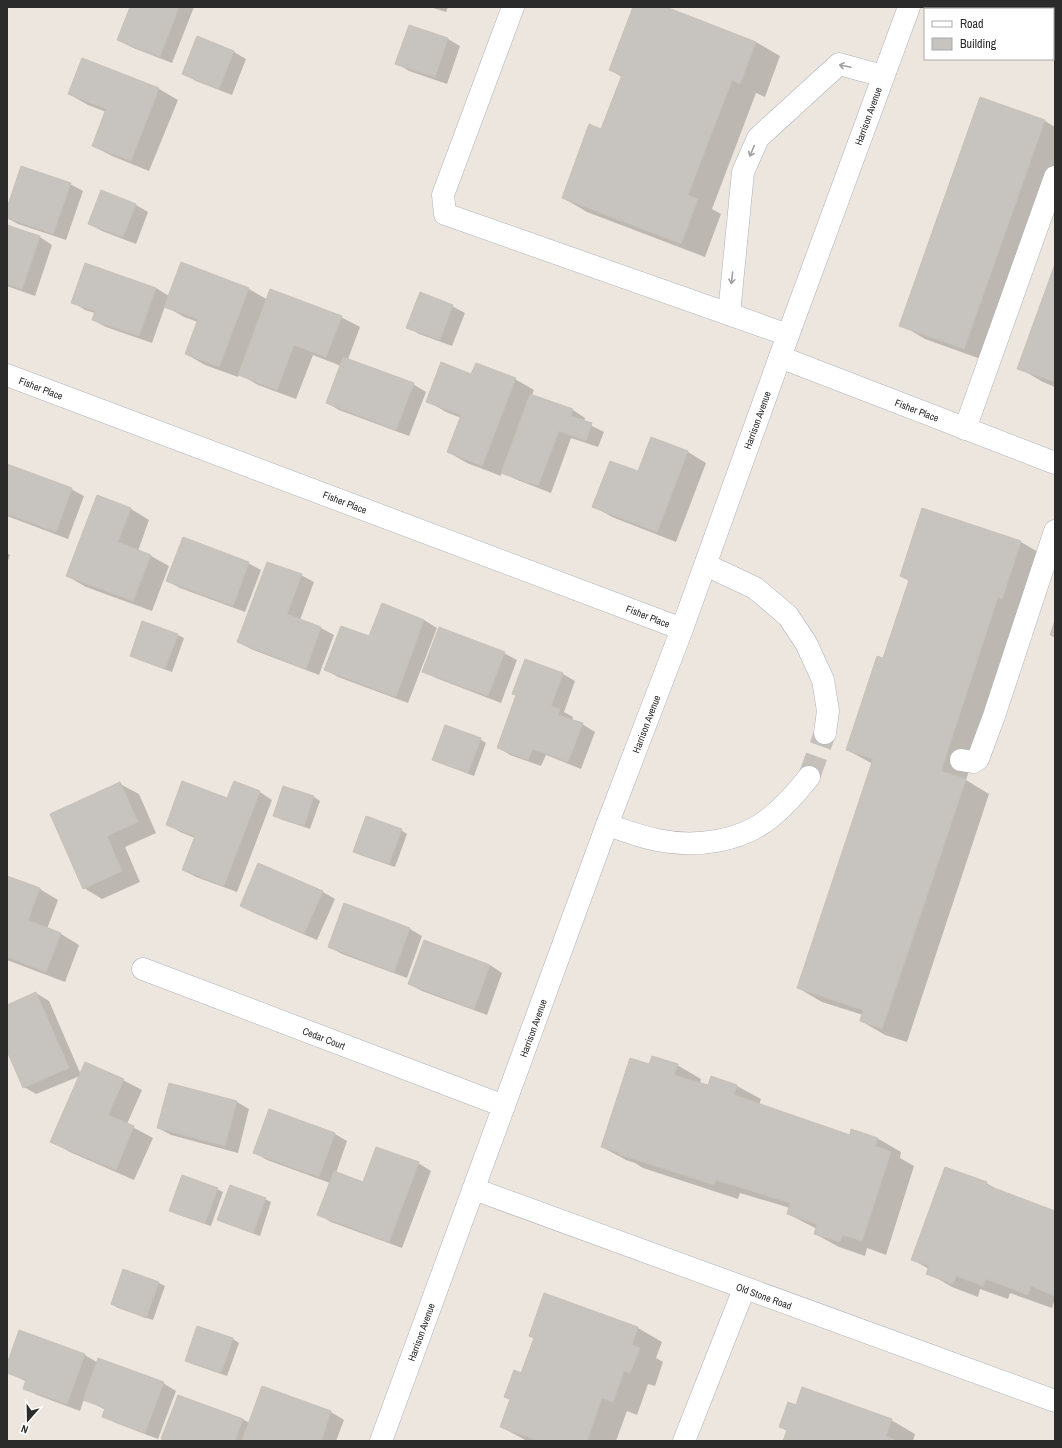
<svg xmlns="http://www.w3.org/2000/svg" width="1062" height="1448" viewBox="0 0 1062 1448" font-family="'Archivo Narrow',sans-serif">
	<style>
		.shadow { fill: #0003 }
		.building { fill: #c7c3be; stroke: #c7c1b8 }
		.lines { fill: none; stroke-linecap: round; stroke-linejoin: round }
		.minor-tunnel { stroke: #c5c1ba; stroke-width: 22; stroke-dasharray: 22 11; stroke-linecap: butt }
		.minor-casing { stroke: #afb1ba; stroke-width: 23 }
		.minor { stroke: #fff; stroke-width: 22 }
		.oneway { stroke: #a0a0a0 }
		.labels { text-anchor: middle; stroke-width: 3; stroke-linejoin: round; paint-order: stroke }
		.street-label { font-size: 10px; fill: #2b2b2b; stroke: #fff }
	</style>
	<rect width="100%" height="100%" fill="#ece6de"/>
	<g class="shadow">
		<path d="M131,7H194L172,63L131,47L118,40Z"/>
		<path d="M430,7H448L446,12Z"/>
		<path d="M634,7H663L756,42L780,56L765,97L756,93L712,209L721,214L705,257L587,212L563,198L602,130L622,77L610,70Z"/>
		<path d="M198,37L234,52L246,59L232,95L196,81L183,74Z"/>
		<path d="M448,39L460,46L447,84L409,71L396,63Z"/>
		<path d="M83,59L159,89L178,100L149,171L112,156L93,146L106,112L88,105L69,94Z"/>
		<path d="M981,98L1045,121L1055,127V175L989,362L925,339L901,325Z"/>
		<path d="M70,184L83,191L66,240L18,224L7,218V211Z"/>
		<path d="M102,192L136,205L148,212L136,244L102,231L89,224Z"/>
		<path d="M7,226L40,237L52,245L35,296L7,286Z"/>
		<path d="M86,264L156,288L169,296L249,289L268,300L341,317L360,327L348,359L413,384L426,392L409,436L339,410L327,403L341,366L313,355L296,399L258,385L239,374L238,377L205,365L186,354L198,322L184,317L165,306L152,343L106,327L93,320L95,313L85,310L72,302Z"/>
		<path d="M1055,267V387L1043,382L1019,368Z"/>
		<path d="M452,306L465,313L452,346L419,334L407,327Z"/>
		<path d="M472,375L515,379L534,390L532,395L573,410L585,418L584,422L604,432L598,447L571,438L551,493L515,479L502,472L501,476L467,463L448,452L461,418L446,412L427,401Z"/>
		<path d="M652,438L688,452L706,463L676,542L612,517L593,506L638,472Z"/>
		<path d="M7,465L71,489L84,496L68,539L7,516Z"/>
		<path d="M98,496L131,509L149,520L138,551L151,556L169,566L152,611L86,587L67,576Z"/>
		<path d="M923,510L1021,542L1045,556L1022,610L966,780L989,794L907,1042L885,1035L861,1021L863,1015L822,1002L798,988L873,764L847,750L884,659L910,581L901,576Z"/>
		<path d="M7,553L10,555L7,564Z"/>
		<path d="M248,563L261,570L245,612L180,588L167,581Z"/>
		<path d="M301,575L314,582L300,620L321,628L334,635L319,675L251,649L238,642Z"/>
		<path d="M382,605L424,620L437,628L408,703L338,677L326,670L370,638Z"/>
		<path d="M143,622L178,635L184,638L172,672L137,659L131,656Z"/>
		<path d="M504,653L517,660L501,703L436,678L423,671Z"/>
		<path d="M563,674L575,681L564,712L573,717L572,720L582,724L595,732L581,769L546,755L541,766L510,755L498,747Z"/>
		<path d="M480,739L486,743L474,776L440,763L434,760Z"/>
		<path d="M234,782L260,792L272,800L237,892L196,877L183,870L195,838L180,832L167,824L228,799Z"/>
		<path d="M120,784L139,794L156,833L125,847L140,882L102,899L84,888Z"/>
		<path d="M284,787L314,797L320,801L310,829L280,819L274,815Z"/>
		<path d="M401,830L407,834L395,867L360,855L354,851Z"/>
		<path d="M259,864L323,892L335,899L317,940L254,913L241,905Z"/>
		<path d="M7,877L40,889L58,900L47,929L61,934L79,945L65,982L7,960Z"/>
		<path d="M410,929L422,936L407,978L342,954L329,947Z"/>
		<path d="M425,941L490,965L502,973L487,1015L422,991L409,984Z"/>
		<path d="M36,993L49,1001L81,1075L123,1080L142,1090L127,1124L153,1138L134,1180L70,1152L52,1142L80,1076L36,1094L24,1087L7,1049V1006Z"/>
		<path d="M677,1065L701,1079L700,1084L709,1086H737L761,1099L759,1105L850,1136L877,1138L901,1152L900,1158L914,1166L886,1255L867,1248L865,1256L839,1247L815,1234L817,1229L788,1214L790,1208L740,1193L738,1199L643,1168L635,1163L626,1160L602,1147L650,1066Z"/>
		<path d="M170,1084L237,1102L249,1109L238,1153L171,1135L158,1128Z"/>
		<path d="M270,1110L335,1134L347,1141L336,1173L363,1183L418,1163L431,1171L402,1248L331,1222L318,1214L330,1183L267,1160L254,1152Z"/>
		<path d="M986,1183L1002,1192L1055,1212V1299L1052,1308L1010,1293L1008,1299L980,1289L978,1297L952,1287L928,1273L929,1269L913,1260Z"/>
		<path d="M217,1189L223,1192L211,1226L176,1214L170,1210Z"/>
		<path d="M265,1199L271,1202L260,1236L225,1223L219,1220Z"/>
		<path d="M159,1283L165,1286L153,1320L118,1308L112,1304Z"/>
		<path d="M545,1294L638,1328L662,1342L656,1358L663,1362L655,1386L648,1384L637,1415L627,1411L616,1441H527L501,1427L511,1400L505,1397L521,1374L534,1338Z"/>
		<path d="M198,1327L233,1339L239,1343L227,1376L192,1364L186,1360Z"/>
		<path d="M20,1332L85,1355L98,1363L163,1383L176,1391L158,1439L116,1423L103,1416L106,1410L84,1399L80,1411L37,1395L24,1388L27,1382L7,1372V1367Z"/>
		<path d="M263,1387L331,1412L344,1420L336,1441H167L178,1396L243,1419L249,1423Z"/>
		<path d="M796,1406L891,1420L915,1434L913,1441H784L787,1431L780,1426Z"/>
	</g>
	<g class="building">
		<path d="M130,7H179L160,57L117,40Z"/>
		<path d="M633,7H666L756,42L740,84L732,80L688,195L698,199L681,244L562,198L589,124L601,129L622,75L609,70Z"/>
		<path d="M409,25L448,38L435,77L395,64Z"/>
		<path d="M197,36L234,51L219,89L182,74Z"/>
		<path d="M82,58L159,88L131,161L92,146L106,109L68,94Z"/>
		<path d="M980,97L1045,120L964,349L899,326Z"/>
		<path d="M21,166L71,183L53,234L7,218V208Z"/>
		<path d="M101,190L136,204L123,237L88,224Z"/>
		<path d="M7,225L40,236L22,289L7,284Z"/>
		<path d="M181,262L249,288L219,367L185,354L198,319L164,307Z"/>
		<path d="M85,263L156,288L139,336L92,320L95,311L71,303Z"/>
		<path d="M1055,264V382L1017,369Z"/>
		<path d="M270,289L342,316L326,357L294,345L277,390L238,375Z"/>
		<path d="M420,292L453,305L440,340L406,328Z"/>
		<path d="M343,357L414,383L396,430L326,403Z"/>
		<path d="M441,362L471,374L476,363L516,378L482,466L447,452L461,415L426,402Z"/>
		<path d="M530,394L573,409L571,416L592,423L586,441L559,431L538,486L501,473Z"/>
		<path d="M651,437L688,451L657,532L592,507L610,461L638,471Z"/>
		<path d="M7,464L72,488L56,532L7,514Z"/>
		<path d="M97,495L131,508L118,542L151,555L133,601L66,576Z"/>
		<path d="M922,508L1021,541L1002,599L998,597L941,771L966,779L882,1029L860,1021L863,1010L797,988L873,759L846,750L877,656L883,658L909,580L900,576Z"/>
		<path d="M183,537L249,562L233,606L166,581Z"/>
		<path d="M267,562L302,574L287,614L321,627L306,669L237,642Z"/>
		<path d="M382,603L424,620L396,697L324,670L341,626L369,636Z"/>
		<path d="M1055,620V637L1050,635Z"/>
		<path d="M142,621L178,634L165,669L130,656Z"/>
		<path d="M439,627L505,652L488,696L422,672Z"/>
		<path d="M525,659L563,673L551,706L560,709L558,715L583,723L568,762L533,749L528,760L497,748L516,695L512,694Z"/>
		<path d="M445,725L481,738L468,773L432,760Z"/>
		<path d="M182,781L227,798L234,781L260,791L224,886L182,870L195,836L166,825Z"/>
		<path d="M120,782L138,822L107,836L122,871L83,889L50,814Z"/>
		<path d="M283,786L314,796L304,826L273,816Z"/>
		<path d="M366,816L402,829L389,864L353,852Z"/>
		<path d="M258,863L323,891L304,934L240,906Z"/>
		<path d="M7,876L40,888L28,920L61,933L46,972L7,957Z"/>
		<path d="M344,903L410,928L394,972L328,947Z"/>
		<path d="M424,940L490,965L474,1009L408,984Z"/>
		<path d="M36,992L69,1068L23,1088L7,1051V1005Z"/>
		<path d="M652,1056L678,1064L674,1075L708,1085L711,1076L737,1085L734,1095L850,1135L851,1129L878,1138L875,1146L891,1152L862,1241L843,1235L840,1242L814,1234L817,1224L787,1214L790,1203L716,1180L714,1185L618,1154L619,1152L601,1147L630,1058L649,1064Z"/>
		<path d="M85,1062L124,1079L108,1115L134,1126L116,1170L50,1142Z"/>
		<path d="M169,1083L237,1101L225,1146L157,1128Z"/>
		<path d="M269,1109L335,1133L319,1177L253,1153Z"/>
		<path d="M376,1147L419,1162L389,1242L317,1215L334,1171L363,1182Z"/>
		<path d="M945,1167L987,1182L986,1185L1055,1211V1296L1031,1286L1028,1295L986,1279L983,1286L956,1276L953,1284L926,1274L929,1266L911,1260Z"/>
		<path d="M182,1175L218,1188L205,1223L169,1211Z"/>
		<path d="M230,1185L266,1198L253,1233L217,1220Z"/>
		<path d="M123,1269L159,1282L146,1318L111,1304Z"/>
		<path d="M544,1293L638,1327L632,1345L640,1348L630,1373L624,1371L613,1402L602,1398L587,1441H539L500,1427L510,1399L504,1397L514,1370L521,1373L534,1338L529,1336Z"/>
		<path d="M197,1326L233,1338L221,1373L185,1361Z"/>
		<path d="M19,1330L85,1354L67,1404L23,1389L26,1380L7,1373V1364Z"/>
		<path d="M98,1358L164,1382L145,1433L102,1417L105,1408L83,1400Z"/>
		<path d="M262,1386L331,1411L321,1441H242Z"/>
		<path d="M802,1387L892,1419L886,1436L894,1439V1441H783L787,1430L779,1427L788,1402L796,1405Z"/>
		<path d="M178,1395L243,1419L235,1441H167L161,1439Z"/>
	</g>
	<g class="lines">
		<path class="minor-tunnel" d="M809,777L825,733"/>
		<g class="minor-casing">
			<g id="minor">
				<path d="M513,7L443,195L445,214L788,335"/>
				<path d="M729,314L743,172L758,138L839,64L883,76"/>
				<path d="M780,357L1055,463"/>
				<path d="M7,375L682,629"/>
				<path d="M965,429L1055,177"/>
				<path d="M706,565L755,588L788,616L806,643L823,680L828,711L825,733"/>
				<path d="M961,760L973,762L978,759L994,716L1055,531"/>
				<path d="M607,825C624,830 641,837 657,840C695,848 741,842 771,817C786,805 798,791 809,777"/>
				<path d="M143,969L504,1106"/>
				<path d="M474,1189L1055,1401"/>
				<path d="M381,1441L607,825L682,629L780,357L909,7"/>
				<path d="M684,1441L744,1289"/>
			</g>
		</g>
		<use href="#minor" class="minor"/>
	</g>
	<defs><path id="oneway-shaft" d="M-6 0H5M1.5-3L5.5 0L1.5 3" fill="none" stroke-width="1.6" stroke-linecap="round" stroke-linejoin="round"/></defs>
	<g class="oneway">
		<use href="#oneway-shaft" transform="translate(845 66) rotate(-168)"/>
		<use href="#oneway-shaft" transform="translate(752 151) rotate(113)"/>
		<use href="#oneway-shaft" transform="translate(732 278) rotate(96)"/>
	</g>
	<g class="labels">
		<g class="street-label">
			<text transform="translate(868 116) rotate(-70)" y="4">Harrison Avenue</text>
			<text transform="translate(41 388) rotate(21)" y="4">Fisher Place</text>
			<text transform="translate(917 410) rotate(21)" y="4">Fisher Place</text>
			<text transform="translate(757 420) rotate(-70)" y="4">Harrison Avenue</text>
			<text transform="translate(345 502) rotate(21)" y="4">Fisher Place</text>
			<text transform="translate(648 616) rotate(21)" y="4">Fisher Place</text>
			<text transform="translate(646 724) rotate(-69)" y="4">Harrison Avenue</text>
			<text transform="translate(533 1028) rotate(-70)" y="4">Harrison Avenue</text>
			<text transform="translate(324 1038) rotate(21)" y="4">Cedar Court</text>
			<text transform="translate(764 1296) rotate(20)" y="4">Old Stone Road</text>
			<text transform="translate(421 1332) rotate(-70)" y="4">Harrison Avenue</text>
		</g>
	</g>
	<rect width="1062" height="1448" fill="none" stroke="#2b2b2b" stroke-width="16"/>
	<rect x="924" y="8" width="130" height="52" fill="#ffffff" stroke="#aaaaaa"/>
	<rect x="932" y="21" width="20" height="6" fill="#ffffff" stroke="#aaaaaa"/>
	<text x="960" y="28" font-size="12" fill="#2b2b2b">Road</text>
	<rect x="932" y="38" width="20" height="12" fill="#c7c3be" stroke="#aaaaaa"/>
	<text x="960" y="48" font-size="12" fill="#2b2b2b">Building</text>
	<g transform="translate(28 1420) rotate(200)" stroke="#ffffff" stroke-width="3" paint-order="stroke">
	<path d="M0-3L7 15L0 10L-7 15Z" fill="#2b2b2b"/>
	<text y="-6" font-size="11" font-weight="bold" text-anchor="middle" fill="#2b2b2b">N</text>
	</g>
</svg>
